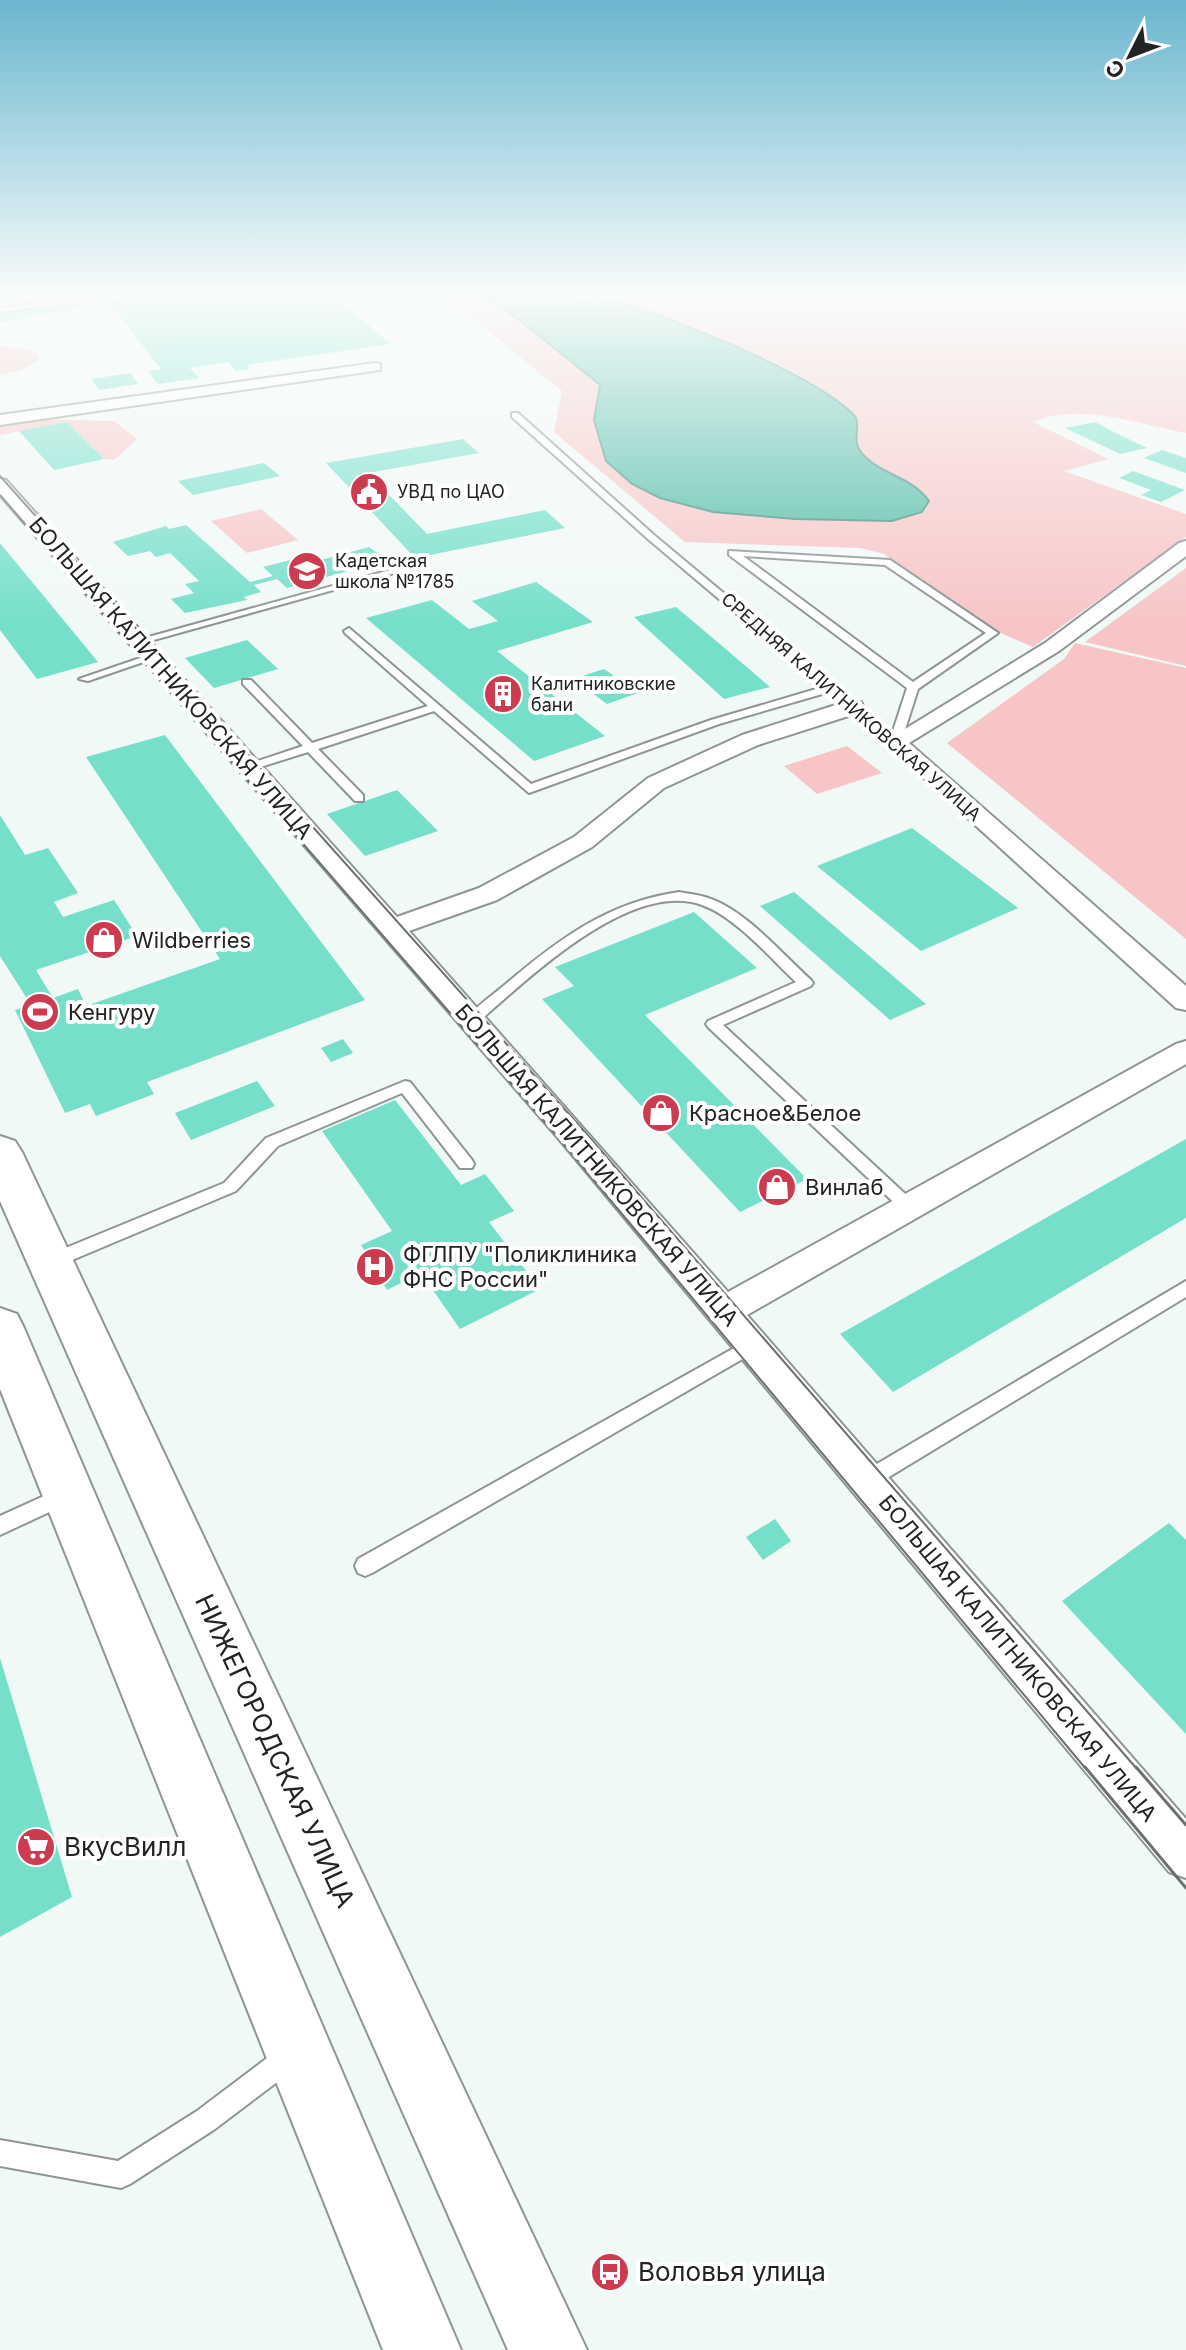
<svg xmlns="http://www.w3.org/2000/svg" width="1186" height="2350" viewBox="0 0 1186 2350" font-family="Inter,sans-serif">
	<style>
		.green { fill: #f8c5c6 }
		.water { fill: #4ebaa6; stroke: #408d7f; stroke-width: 2 }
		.building { fill: #75dfca }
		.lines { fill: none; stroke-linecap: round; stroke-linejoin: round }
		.lane-casing { stroke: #8e9593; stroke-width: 4 }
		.street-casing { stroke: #8e9593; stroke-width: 4 }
		.primary-casing { stroke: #8e9593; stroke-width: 4 }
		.lane { fill: #fff; fill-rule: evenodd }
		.street { fill: #fff; fill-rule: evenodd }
		.primary { fill: #fff; fill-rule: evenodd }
		.tram-far1 { stroke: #6c716f; stroke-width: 2 }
		.tram { stroke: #6c716f; stroke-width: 3 }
		.labels { text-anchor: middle; stroke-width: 8; stroke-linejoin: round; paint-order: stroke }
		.far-poi-label { font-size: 18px; fill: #212423; stroke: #fff; text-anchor: start }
		.far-street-label { font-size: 18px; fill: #212423; stroke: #fff }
		.street-label { font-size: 22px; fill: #212423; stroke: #fff }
		.poi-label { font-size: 22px; fill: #212423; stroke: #fff; text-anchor: start }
		.near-street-label { font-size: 26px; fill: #212423; stroke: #fff }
		.near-poi-label { font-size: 26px; fill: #212423; stroke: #fff; text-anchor: start }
	</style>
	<rect width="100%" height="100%" fill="#f1f9f7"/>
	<g class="green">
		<path d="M445,296H639L695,314L656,296H1186V433C1138,424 1079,402 1033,422L1108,459L1064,471L1186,514V537L1033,647L991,629L884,554L860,548L685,542L554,432L562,391Z"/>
		<path d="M0,346L35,351L39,356L38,361L21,370L0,375Z"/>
		<path d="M28,419L114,421L137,439L114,460L104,459L67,422L0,435V425Z"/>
		<path d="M261,509L298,540L247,553L211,521Z"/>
		<path d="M1186,568V666L1085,642Z"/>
		<path d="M1075,643L1186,668V939L947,743L1064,659Z"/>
		<path d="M847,746L882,773L817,794L784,766Z"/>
	</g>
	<path class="water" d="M481,296C510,296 538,296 567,296C579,296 592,294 603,297C661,312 811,373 852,413C864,424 850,439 861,452C879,475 912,476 929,501L922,512L892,521L795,519L713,512L660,498L632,484L606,461L594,420L600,385L517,318Z"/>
	<g class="building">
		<path d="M134,296H334L391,344L246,365L250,369L236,371L228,362L190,368L199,378L158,384L148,371L161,369L107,300Z"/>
		<path d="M79,303L82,308L0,322V313Z"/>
		<path d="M130,373L138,384L99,390L91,379Z"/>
		<path d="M67,422L104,459L54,470L19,431Z"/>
		<path d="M1095,422L1110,430L1147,448L1120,454L1065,428Z"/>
		<path d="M463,439L479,453L368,473L427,534L545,510L565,528L415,558L326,463Z"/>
		<path d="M1162,450L1186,458V473L1144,458Z"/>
		<path d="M264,463L280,476L193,495L178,481Z"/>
		<path d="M1133,471L1185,490L1161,502L1141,495L1151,490L1119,478Z"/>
		<path d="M186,525L250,582L273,576L263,567L302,557L310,563L369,547L387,560L287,588L277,579L254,585L261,592L244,597L247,600L185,613L171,599L194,593L185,584L199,581L170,553L156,557L150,551L128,556L113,542L166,526L169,529Z"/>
		<path d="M0,543L98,662L37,679L0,630Z"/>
		<path d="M536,582L593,622L497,651L605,736L534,761L366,618L432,600L469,629L498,621L472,601Z"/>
		<path d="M676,607L721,645L770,687L724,699L634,617Z"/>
		<path d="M247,640L278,669L214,688L185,658Z"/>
		<path d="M604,669L638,693L607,704L573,679Z"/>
		<path d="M165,735L365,1000L147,1082L154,1094L96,1116L90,1104L65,1113L15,1010L31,1005L0,956V815L25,855L48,848L78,893L54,902L63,917L114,900L137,936L36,970L53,998L78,989L86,1006L220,959L86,757Z"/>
		<path d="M397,790L438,831L365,856L327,814Z"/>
		<path d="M912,828L1018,908L921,951L817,866Z"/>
		<path d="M794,892L926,1004L890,1020L760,906Z"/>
		<path d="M694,912L757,968L645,1015L807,1179L740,1212L542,999L574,986L555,967Z"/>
		<path d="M343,1039L353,1053L331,1062L321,1048Z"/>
		<path d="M257,1081L275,1106L191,1140L175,1113Z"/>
		<path d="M395,1100L461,1185L485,1174L514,1211L489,1222L540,1289L460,1329L421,1273L387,1290L377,1274L380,1272L361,1245L392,1231L322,1131Z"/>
		<path d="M1186,1139V1218L893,1392L840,1334Z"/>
		<path d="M775,1519L791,1541L763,1560L746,1537Z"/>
		<path d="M1169,1523L1186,1540V1734L1062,1601Z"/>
		<path d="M0,1658L72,1897L0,1937Z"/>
	</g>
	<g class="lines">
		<g class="lane-casing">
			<g id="lane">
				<path d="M7,296H15L27,305L22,306Z"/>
				<path d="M512,413H518L654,535L892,734L907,688L729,555V551L890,560L998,633L918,689L901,742L895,745L829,692L719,724L529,793L434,711L318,749L363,795V801H355L308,752L254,769H246V765L303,746L243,684V680H251L312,743L428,706L345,633L344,631L349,628L531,784L711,720L823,687L648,539L512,417ZM743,556L885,565L986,633L913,682Z"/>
				<path d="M401,567L409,569L143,643L134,641Z"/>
				<path d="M149,655L158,657L88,681L79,679Z"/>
				<path d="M679,892C689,894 701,895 711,899C747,912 782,954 811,980L813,983L811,986L723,1025L916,1204L918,1208L916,1212H904L708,1027L706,1024L708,1021L796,982C770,958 736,917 702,905C630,879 527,980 477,1023H467L465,1020C476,1006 493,995 507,983C560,938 609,902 679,892Z"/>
				<path d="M405,1081L410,1082L472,1160L474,1164L472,1168H460L402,1093L278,1146L236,1191L58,1266H46L44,1261L46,1256L224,1183L266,1138Z"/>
				<path d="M1186,1281V1297L874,1486L867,1489L860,1486L857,1480L860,1474Z"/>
				<path d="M752,1338L758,1340L761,1345L758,1350L372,1573L365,1576L358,1573L355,1566L358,1559Z"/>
				<path d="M66,1486L73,1489L76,1495L73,1501L0,1535V1516Z"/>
				<path d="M288,2045L297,2049L301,2058L297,2067L215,2129L130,2184L121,2188L0,2166V2140L118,2161L197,2111L279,2049Z"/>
			</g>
		</g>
		<g class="street-casing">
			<g id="street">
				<path d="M64,296H102L96,300L0,312V304Z"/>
				<path d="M375,363L380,364V370L0,425V415Z"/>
				<path d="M0,479L6,480L397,917L479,888L574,837L648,778L742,735L845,702H861L864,707L861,712L758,745L664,788L592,847L497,900L409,931L728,1292L1176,1044L1186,1041V1064L747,1315L1186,1819V1878L1169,1872L558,1138L0,495Z"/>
				<path d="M1186,541V556L1059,651L909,743L1186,986V1010L1176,1008L884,742L1045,643L1179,543Z"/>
			</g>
		</g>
		<g class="primary-casing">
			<g id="primary">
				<path d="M0,1136L15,1141L22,1152L587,2350H508L0,1201Z"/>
				<path d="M0,1308L17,1314L24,1328L461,2350H383L0,1389Z"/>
			</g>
		</g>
		<use href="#lane" class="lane"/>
		<use href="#street" class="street"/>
		<use href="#primary" class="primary"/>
		<g class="tram-far1">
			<path d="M0,307L83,296"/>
			<path d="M0,476L584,1131L1137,1769"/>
			<path d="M0,495L557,1136L1086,1769"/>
		</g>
		<g class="tram">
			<path d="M1085,1767L1186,1888"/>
			<path d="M1136,1767L1186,1825"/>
		</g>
	</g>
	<linearGradient id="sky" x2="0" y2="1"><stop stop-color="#6ab6ce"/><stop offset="0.47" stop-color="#f9fcfb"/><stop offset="1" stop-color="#f9fcfb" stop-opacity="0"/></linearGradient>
	<rect width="1186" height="625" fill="url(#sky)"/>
	<defs>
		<g id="civic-disc" transform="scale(2)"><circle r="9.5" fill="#cc3b4f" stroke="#fff"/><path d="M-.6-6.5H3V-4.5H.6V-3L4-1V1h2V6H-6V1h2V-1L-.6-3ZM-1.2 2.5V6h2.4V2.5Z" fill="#fff"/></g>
		<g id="school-disc" transform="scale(2)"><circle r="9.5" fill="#cc3b4f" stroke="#fff"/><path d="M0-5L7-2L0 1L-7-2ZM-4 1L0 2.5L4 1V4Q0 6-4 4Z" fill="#fff"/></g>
		<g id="building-disc" transform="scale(2)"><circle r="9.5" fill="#cc3b4f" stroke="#fff"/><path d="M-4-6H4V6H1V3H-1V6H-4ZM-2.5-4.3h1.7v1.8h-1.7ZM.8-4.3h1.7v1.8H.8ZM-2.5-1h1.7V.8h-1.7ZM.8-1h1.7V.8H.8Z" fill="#fff"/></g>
		<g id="shop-disc" transform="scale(2)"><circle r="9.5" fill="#cc3b4f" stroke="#fff"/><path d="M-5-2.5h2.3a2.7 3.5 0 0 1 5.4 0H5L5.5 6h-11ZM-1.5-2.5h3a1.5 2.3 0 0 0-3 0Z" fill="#fff"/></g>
		<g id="stadium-disc" transform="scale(2)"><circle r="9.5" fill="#cc3b4f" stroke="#fff"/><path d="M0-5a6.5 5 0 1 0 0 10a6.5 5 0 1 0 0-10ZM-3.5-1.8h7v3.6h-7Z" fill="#fff"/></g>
		<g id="hospital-disc" transform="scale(2)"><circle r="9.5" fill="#cc3b4f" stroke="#fff"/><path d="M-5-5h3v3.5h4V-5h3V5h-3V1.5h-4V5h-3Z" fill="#fff"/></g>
		<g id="supermarket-disc" transform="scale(2)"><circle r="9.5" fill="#cc3b4f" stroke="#fff"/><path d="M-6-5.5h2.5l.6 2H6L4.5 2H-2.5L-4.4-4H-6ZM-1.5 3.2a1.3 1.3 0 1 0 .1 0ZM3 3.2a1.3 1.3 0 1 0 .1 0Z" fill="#fff"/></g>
		<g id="bus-disc" transform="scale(2)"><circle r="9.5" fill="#cc3b4f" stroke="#fff"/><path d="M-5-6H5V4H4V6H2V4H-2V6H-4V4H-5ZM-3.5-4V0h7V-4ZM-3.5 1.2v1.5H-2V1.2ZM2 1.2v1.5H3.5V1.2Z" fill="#fff"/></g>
	</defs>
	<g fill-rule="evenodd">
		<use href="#civic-disc" x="369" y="492"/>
		<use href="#school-disc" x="307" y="571"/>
		<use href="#building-disc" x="503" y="694"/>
		<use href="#shop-disc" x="104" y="940"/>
		<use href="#stadium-disc" x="40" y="1012"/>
		<use href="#shop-disc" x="661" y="1113"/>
		<use href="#shop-disc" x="777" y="1187"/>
		<use href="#hospital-disc" x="375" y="1267"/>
		<use href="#supermarket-disc" x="36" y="1847"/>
		<use href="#bus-disc" x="610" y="2272"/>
	</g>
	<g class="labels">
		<g class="far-poi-label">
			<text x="397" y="498">УВД по ЦАО</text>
			<text x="335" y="567">Кадетская<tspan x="335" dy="21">школа №1785</tspan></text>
			<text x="531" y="690">Калитниковские<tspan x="531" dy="21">бани</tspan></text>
		</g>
		<g class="far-street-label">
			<text transform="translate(851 707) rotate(41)" y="6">СРЕДНЯЯ КАЛИТНИКОВСКАЯ УЛИЦА</text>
		</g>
		<g class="street-label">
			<text transform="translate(171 678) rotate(49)" y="8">БОЛЬШАЯ КАЛИТНИКОВСКАЯ УЛИЦА</text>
			<text transform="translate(597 1165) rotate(49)" y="8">БОЛЬШАЯ КАЛИТНИКОВСКАЯ УЛИЦА</text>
			<text transform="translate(1018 1658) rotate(50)" y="8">БОЛЬШАЯ КАЛИТНИКОВСКАЯ УЛИЦА</text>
		</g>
		<g class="poi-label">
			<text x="132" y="948">Wildberries</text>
			<text x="68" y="1020">Кенгуру</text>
			<text x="689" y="1121">Красное&amp;Белое</text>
			<text x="805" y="1195">Винлаб</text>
			<text x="403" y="1262">ФГЛПУ "Поликлиника<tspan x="403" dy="25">ФНС России"</tspan></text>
		</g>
		<g class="near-street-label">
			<text transform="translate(275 1751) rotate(65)" y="9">НИЖЕГОРОДСКАЯ УЛИЦА</text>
		</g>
		<g class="near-poi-label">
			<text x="64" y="1856">ВкусВилл</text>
			<text x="638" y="2281">Воловья улица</text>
		</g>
	</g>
	<g transform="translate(1130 56) rotate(228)" stroke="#ffffff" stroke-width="6" paint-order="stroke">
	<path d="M0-6L14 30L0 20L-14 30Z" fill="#212423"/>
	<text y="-12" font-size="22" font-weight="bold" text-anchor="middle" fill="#212423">С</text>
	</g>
</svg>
